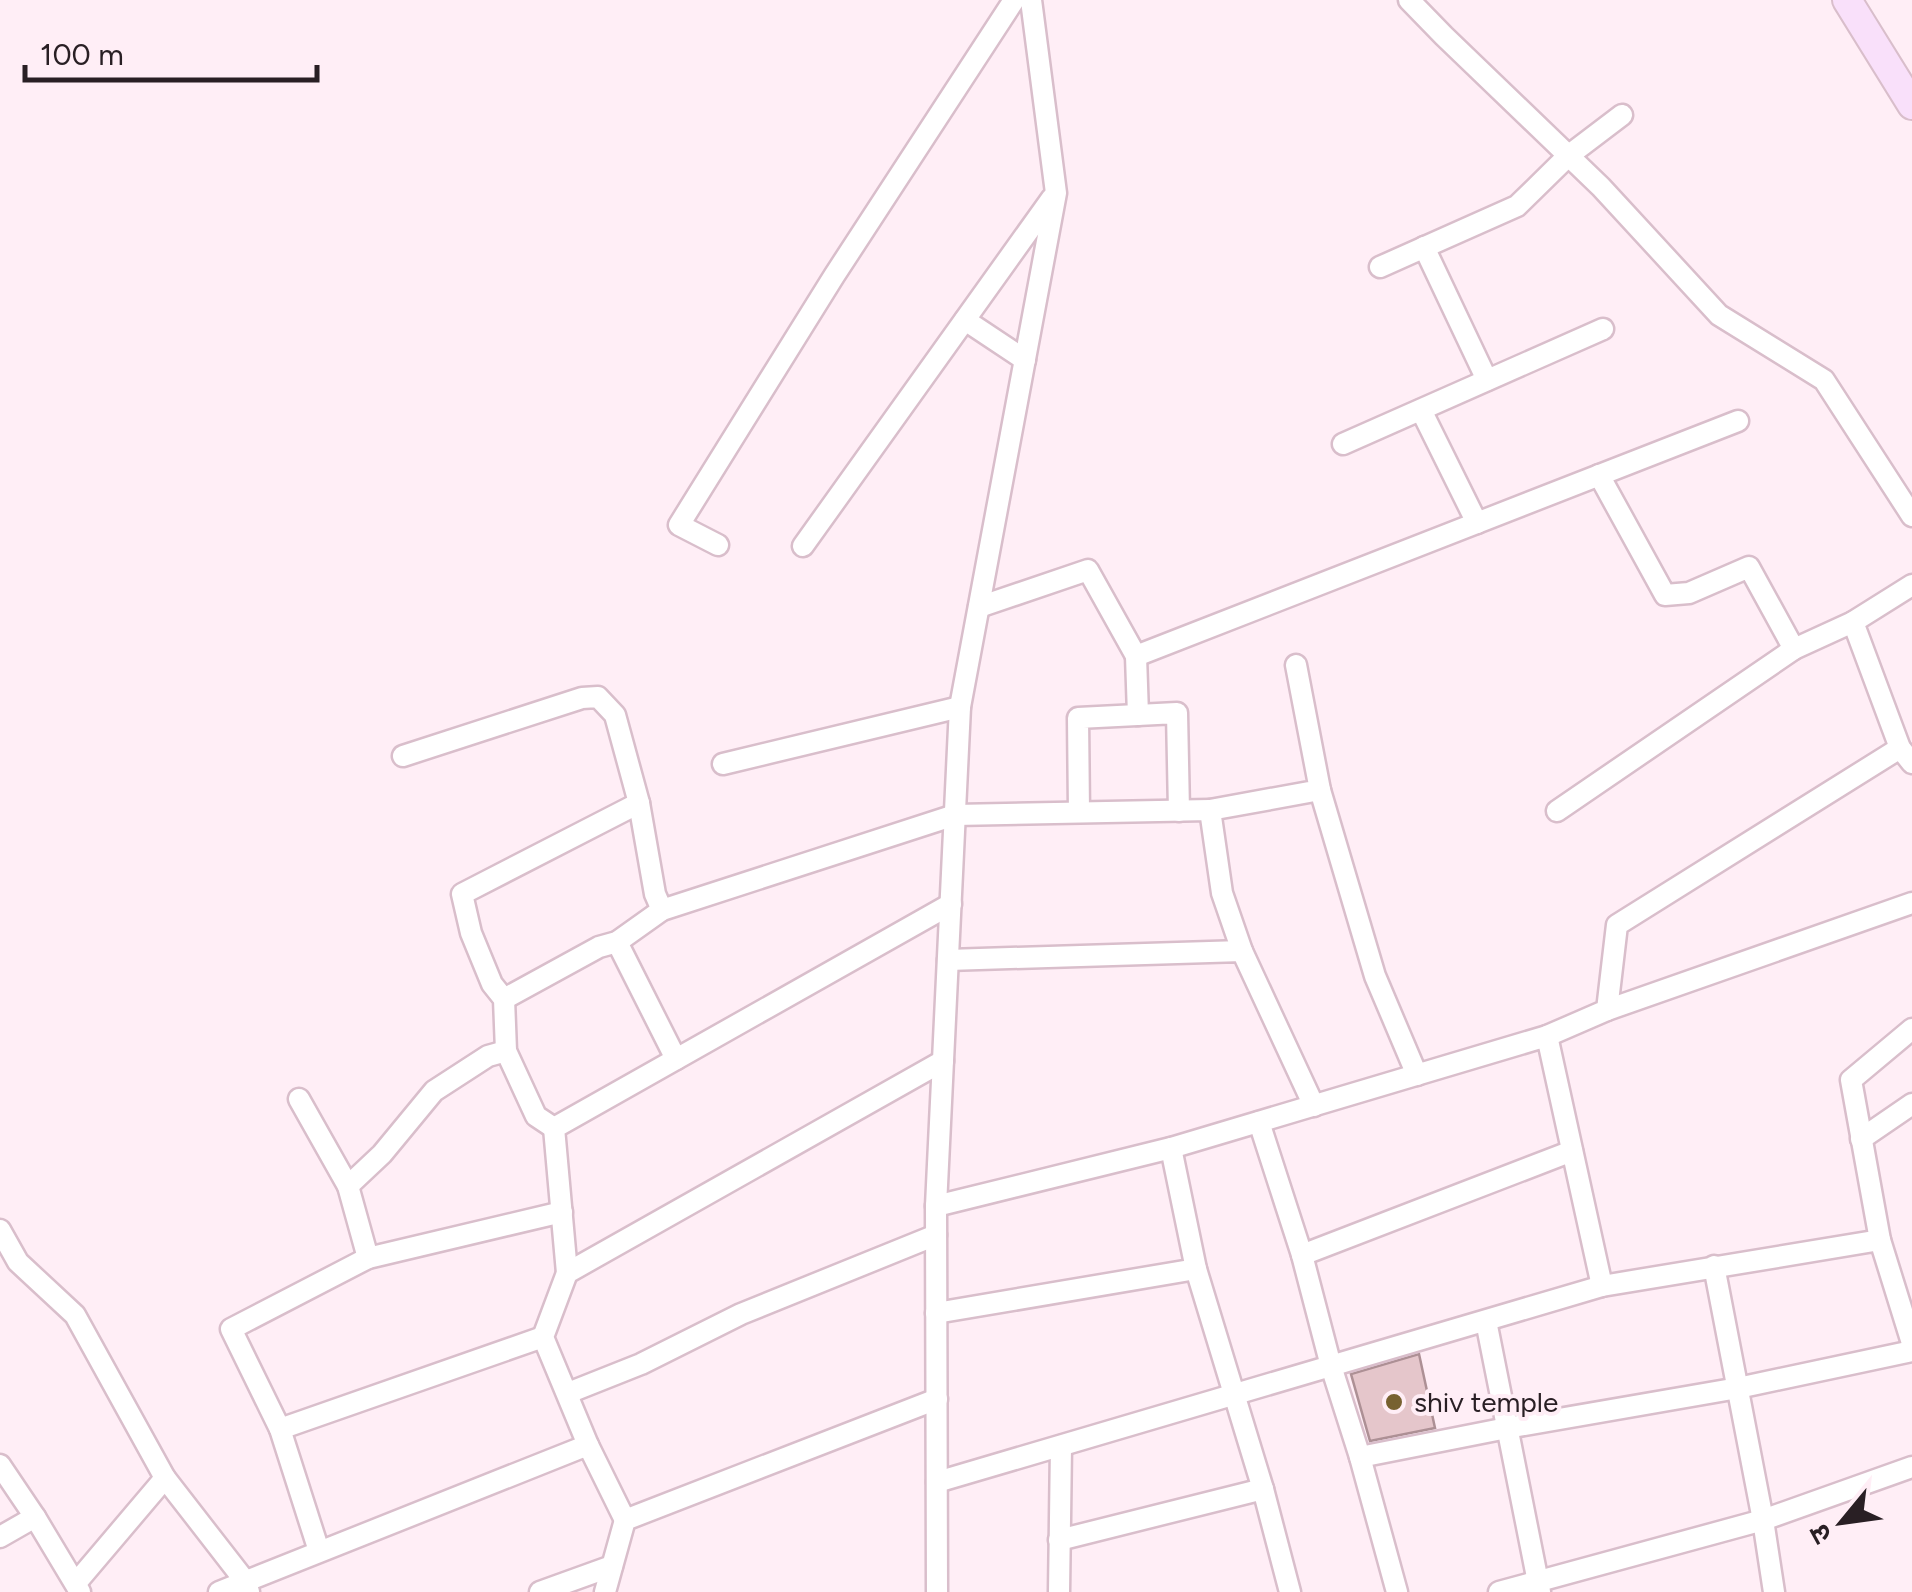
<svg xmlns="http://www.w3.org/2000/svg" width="1912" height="1592" viewBox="0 0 1912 1592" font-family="Figtree,'Noto Sans Devanagari',sans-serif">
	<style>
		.building { fill: #e5c6cb; stroke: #ad9095; stroke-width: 2.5 }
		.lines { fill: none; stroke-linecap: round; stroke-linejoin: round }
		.street-casing { stroke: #d9becb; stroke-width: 25 }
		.secondary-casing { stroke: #d9becb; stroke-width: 32 }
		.street { stroke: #fff; stroke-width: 20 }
		.secondary { stroke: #f9e0fa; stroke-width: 28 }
		.poi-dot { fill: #776130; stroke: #ffeef6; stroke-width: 4 }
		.labels { text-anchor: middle; stroke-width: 8; stroke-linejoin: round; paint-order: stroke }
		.poi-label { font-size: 28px; fill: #291f24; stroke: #ffeef6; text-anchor: start }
	</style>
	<rect width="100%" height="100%" fill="#ffeef6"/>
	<path class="building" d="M1419,1354L1435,1428L1370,1441L1351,1374Z"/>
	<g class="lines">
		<g class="street-casing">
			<g id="street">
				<path d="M1409,0L1444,36L1601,187L1719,315L1824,380L1912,516"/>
				<path d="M1424,247L1487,380"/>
				<path d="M1380,267L1517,206L1568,156L1622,115"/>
				<path d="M965,320L1025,360"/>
				<path d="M1421,410L1477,523"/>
				<path d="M1343,444L1603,329"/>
				<path d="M1599,475L1665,595L1689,593L1749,567L1794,649"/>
				<path d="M718,545L679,525L834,276L1014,0"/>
				<path d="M803,546L1052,198"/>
				<path d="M1912,585L1853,622L1900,748L1912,763"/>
				<path d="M979,607L1088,570L1136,656L1738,421"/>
				<path d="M1136,656L1138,715"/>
				<path d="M403,756L582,698L598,697L615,715L639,803L655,894L662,910"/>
				<path d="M723,764L960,707"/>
				<path d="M1320,790L1375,976L1417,1075"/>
				<path d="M1210,810L1320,790L1296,665"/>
				<path d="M1557,811L1794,649L1853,622"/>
				<path d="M1079,812L1078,718L1177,713L1179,811"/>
				<path d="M617,942L676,1059"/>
				<path d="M948,960L1242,951L1314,1106"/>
				<path d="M504,999L599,947L617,942L662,910L955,815L1210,810L1222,893L1242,951"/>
				<path d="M1607,1010L1912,903"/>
				<path d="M1547,1036L1607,1010L1617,925L1900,748"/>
				<path d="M299,1099L348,1186L368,1258L562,1212"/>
				<path d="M1259,1122L1302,1255L1331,1366L1360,1457L1397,1592"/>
				<path d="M554,1128L536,1116L506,1051L504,999L492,984L471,933L462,894L639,803"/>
				<path d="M1861,1139L1912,1104"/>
				<path d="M1171,1148L1196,1269L1263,1489L1290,1592"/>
				<path d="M348,1186L382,1154L434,1091L488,1056L506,1051"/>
				<path d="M936,1206L1171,1148L1547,1036L1602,1286"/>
				<path d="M0,1230L18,1262L75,1315L165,1478L76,1583"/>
				<path d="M1880,1240L1851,1080L1912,1029"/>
				<path d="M1302,1255L1572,1151"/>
				<path d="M1714,1266L1763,1520L1774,1592"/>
				<path d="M567,1273L554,1128L951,904"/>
				<path d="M936,1313L1196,1269"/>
				<path d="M1486,1321L1540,1592"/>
				<path d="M568,1393L641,1364L741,1314L936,1235"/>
				<path d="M280,1429L543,1337"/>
				<path d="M1360,1457L1507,1428L1738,1388L1912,1351"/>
				<path d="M0,1465L35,1517L80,1592"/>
				<path d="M165,1478L245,1581L249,1592"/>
				<path d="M937,1482L1602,1286L1880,1240L1912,1343"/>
				<path d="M625,1520L588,1445L543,1337L567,1273L943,1061"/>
				<path d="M0,1537L35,1517"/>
				<path d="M1059,1540L1263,1489"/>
				<path d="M319,1551L280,1429L231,1329L368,1258"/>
				<path d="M219,1592L588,1445"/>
				<path d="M540,1592L612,1566"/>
				<path d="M605,1592L625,1520L937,1399"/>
				<path d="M937,1592L936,1206L960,707L1056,193L1031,0"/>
				<path d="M1059,1592L1061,1446"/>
				<path d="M1499,1592L1763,1520L1912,1467"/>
			</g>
		</g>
		<g class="secondary-casing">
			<path id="secondary" d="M1847,0L1912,105"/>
		</g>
		<use href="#street" class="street"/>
		<use href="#secondary" class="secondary"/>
	</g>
	<circle class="poi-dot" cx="1394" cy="1402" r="10"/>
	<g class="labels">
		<g class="poi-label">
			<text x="1414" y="1412">shiv temple</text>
		</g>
	</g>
	<g transform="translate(1842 1522) rotate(241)" stroke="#ffeef6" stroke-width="8" paint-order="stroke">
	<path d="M0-8L18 38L0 25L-18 38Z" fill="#291f24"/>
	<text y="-15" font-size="28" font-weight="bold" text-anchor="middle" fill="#291f24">उ</text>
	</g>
	<path d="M25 65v15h292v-15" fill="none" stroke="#291f24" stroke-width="5"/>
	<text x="40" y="65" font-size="30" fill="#291f24" stroke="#ffeef6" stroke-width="8" paint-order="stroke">100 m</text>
</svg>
